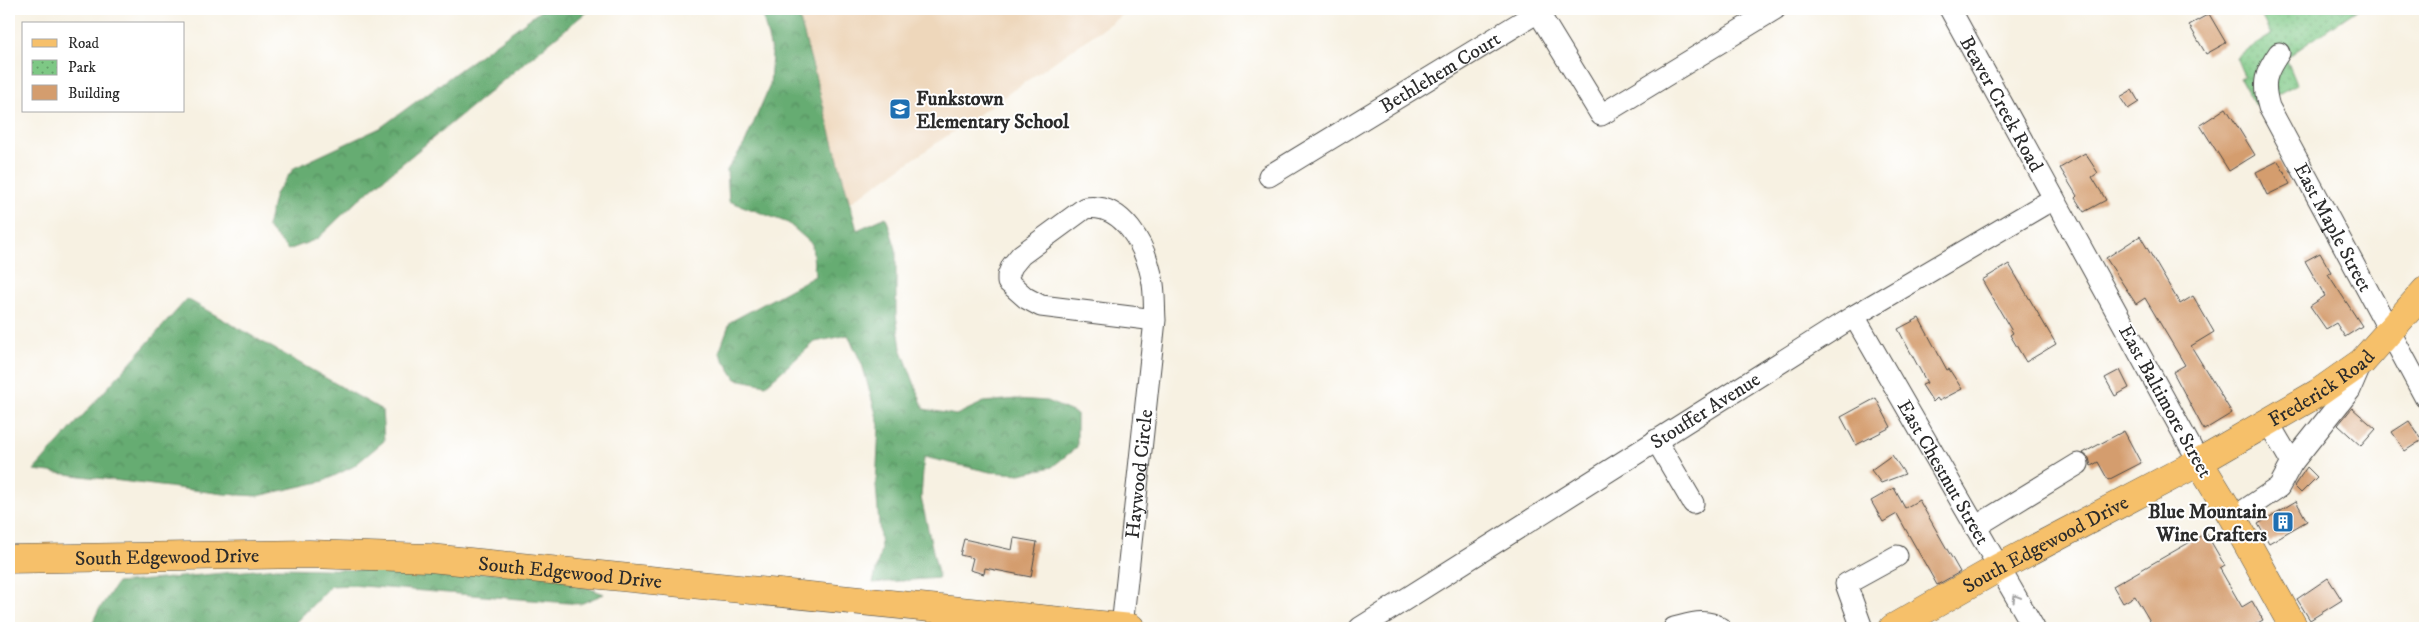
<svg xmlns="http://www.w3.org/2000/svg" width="2434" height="637" viewBox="0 0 2434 637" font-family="'IM FELL DW Pica',serif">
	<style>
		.built { fill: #eed7bb }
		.forest { fill: url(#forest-crowns); stroke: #486c4e }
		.park { fill: url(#park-dots); stroke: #547a58 }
		.building { fill: #d49d6e }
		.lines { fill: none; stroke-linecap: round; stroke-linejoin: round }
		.minor-casing { stroke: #4a4946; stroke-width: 23 }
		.major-casing { stroke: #4a4946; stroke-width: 29 }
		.minor { stroke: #fff; stroke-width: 21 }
		.major { stroke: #f6c06b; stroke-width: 28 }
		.oneway { stroke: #a0a0a0 }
		.labels { text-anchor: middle; stroke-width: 4; stroke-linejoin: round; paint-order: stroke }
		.street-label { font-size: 20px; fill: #2b2b2b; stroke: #fff }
		.poi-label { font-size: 20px; font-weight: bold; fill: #2b2b2b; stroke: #fff; text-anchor: start }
	</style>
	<defs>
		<pattern id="forest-crowns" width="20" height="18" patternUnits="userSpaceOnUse" patternTransform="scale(1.25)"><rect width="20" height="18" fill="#66ac72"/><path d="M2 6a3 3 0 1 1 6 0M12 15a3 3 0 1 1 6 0" fill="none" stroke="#548c5e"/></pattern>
		<pattern id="park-dots" width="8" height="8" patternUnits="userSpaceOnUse" patternTransform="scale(1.25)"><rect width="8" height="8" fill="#7ec885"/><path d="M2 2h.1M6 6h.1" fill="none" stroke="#67a36d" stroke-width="1.8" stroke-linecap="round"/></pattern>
	</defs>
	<rect width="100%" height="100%" fill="#fff"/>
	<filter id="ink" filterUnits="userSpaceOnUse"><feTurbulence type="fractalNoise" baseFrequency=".02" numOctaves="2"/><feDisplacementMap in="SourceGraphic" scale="10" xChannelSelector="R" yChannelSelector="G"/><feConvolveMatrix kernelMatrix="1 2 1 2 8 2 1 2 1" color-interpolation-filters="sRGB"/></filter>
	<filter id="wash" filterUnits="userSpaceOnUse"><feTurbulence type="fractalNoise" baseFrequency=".0096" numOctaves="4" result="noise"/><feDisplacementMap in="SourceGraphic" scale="20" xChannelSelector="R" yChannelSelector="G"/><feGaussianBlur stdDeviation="1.12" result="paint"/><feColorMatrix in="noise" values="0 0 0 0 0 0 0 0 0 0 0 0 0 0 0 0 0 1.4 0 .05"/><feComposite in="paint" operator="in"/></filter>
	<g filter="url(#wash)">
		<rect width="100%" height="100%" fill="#f7f1e2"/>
		<path class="built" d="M788,9H1131L841,209Z"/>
		<g class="forest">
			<path d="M543,9H590L359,199L317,239L288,250L267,227L275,194L294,168L380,128Z"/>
			<path d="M761,9H797L857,230L886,217L896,249V315L901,348L924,409L956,415L984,402L1016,399L1047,401L1077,414V447L1052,467L1020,474L990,472L924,457L921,498L939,578L873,583L881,549L876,486L879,425L862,364L848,335L815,342L766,385L736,379L719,352L730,322L815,276L812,244L788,223L729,201L727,170L745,143L770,85L772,54Z"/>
			<path d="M187,299L382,410L384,441L354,466L324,481L258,496L224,494L34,470Z"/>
			<path d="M277,568L552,574L604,594L580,604L351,585L331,586L290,628H90L98,611L117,583Z"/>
		</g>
		<path class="park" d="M2258,9H2358L2286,58L2297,84L2255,106L2240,78L2244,76L2236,57L2271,35Z"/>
		<g id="blocks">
			<g class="building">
				<path d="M2209,14L2226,43L2206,54L2189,25Z"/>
				<path d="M2132,90L2139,102L2128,109L2120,97Z"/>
				<path d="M2226,108L2255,155L2229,171L2200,125Z"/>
				<path d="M2085,153L2098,173L2092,177L2106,200L2084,212L2075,198L2077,196L2060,168Z"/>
				<path d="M2278,161L2290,184L2267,195L2256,172Z"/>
				<path d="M2140,236L2180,304L2193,296L2214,332L2191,346L2232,413L2204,430L2173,372L2185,365L2145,298L2136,304L2106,258Z"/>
				<path d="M2320,253L2331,272L2328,274L2362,326L2345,337L2336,323L2326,329L2310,306L2325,296L2305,261Z"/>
				<path d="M2009,264L2056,344L2026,362L2010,335L2013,333L1982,280Z"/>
				<path d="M1919,318L1947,370L1949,369L1962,389L1939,401L1937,398L1933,402L1922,385L1927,383L1898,329Z"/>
				<path d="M2120,370L2129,388L2115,396L2105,378Z"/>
				<path d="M1876,398L1891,427L1856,445L1841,417Z"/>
				<path d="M2352,408L2376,429L2361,446L2338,425Z"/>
				<path d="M2409,421L2422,440L2405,451L2392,432Z"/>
				<path d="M2124,431L2141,463L2108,480L2098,462L2091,466L2089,458L2083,453Z"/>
				<path d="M1892,455L1905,474L1881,483L1871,470Z"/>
				<path d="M2307,467L2317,477L2301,493L2294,486Z"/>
				<path d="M1894,488L1905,508L1919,500L1960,572L1937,585L1897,514L1883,522L1871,501Z"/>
				<path d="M2296,501L2307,521L2269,543L2258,524Z"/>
				<path d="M2206,533L2225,566L2220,569L2242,607L2252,601L2263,620L2249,628H2154L2135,596L2123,603L2113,586Z"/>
				<path d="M1014,538L1037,542L1031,577L985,568L984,574L970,570L973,558L960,555L964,539L1012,550Z"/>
				<path d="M2328,578L2342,600L2310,620L2297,599Z"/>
			</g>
		</g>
	</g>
	<g filter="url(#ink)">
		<use href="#blocks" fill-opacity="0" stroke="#4a4946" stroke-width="1"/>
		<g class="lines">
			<g class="minor-casing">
				<g id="minor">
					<path id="s1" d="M1950,9L2199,462"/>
					<path id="s2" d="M2279,53C2265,73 2262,83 2269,107L2425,397"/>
					<path id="s3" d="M1269,176L1538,12L1601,115L1775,9"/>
					<path id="s4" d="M1854,316L2034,628"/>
					<path d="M2268,422L2292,463"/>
					<path d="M1656,440L1693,503"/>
					<path d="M2233,518L2279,487L2292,463L2350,390L2362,362"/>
					<path d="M1975,527L2078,464"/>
					<path id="s5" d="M1122,627L1155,320L1041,306L1026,298L1008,282V276L1012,266L1021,255L1085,208C1123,202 1145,246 1152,278C1155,291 1154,307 1155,320"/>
					<path id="s6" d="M1360,628L1854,316L2053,199"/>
					<path d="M1674,628C1691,624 1705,618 1720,628"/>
					<path d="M1862,628L1846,584L1897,556"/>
				</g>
			</g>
			<g class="major-casing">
				<g id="major">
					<path d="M2199,462L2233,518L2294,628"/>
					<path id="s7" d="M9,559L309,554L430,558L1131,628"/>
					<path id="s8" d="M1893,628L1998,568L2199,462L2318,393L2362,362L2425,291"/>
				</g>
			</g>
			<use href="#minor" class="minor"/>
			<use href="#major" class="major"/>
		</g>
		<defs><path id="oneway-chevron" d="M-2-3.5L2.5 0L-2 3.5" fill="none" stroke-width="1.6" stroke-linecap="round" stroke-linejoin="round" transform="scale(1.25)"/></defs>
		<use class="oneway" href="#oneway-chevron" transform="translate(2016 598) rotate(-121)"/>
	</g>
	<defs>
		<g id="school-square" transform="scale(1.125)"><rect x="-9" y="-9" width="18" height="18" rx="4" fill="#1f6fb2" stroke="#fff"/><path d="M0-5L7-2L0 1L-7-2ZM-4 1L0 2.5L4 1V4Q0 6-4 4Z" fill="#fff"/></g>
		<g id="building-square" transform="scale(1.125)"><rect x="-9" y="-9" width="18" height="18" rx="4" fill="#1f6fb2" stroke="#fff"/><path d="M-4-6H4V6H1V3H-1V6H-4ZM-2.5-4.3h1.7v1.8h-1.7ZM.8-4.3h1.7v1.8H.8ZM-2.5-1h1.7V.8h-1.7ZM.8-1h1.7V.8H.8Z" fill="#fff"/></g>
	</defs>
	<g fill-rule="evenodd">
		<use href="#school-square" x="900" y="109"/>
		<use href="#building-square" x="2283" y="522"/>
	</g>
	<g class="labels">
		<g class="street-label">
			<text dy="7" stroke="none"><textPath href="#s3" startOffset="200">Bethlehem Court</textPath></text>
			<text dy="7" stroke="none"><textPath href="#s1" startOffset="108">Beaver Creek Road</textPath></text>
			<text dy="7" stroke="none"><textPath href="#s2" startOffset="194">East Maple Street</textPath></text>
			<text dy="7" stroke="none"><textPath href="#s8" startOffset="491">Frederick Road</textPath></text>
			<text transform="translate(2166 401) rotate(61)" y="7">East Baltimore Street</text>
			<text dy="7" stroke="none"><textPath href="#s6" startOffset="408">Stouffer Avenue</textPath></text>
			<text dy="7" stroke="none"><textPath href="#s4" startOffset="180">East Chestnut Street</textPath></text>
			<text dy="7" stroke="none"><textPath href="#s5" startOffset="154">Haywood Circle</textPath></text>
			<text dy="7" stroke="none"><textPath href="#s8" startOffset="174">South Edgewood Drive</textPath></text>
			<text dy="7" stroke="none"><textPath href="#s7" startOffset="158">South Edgewood Drive</textPath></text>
			<text dy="7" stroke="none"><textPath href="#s7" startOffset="562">South Edgewood Drive</textPath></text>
		</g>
		<g class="poi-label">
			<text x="916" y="105">Funkstown<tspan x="916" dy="23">Elementary School</tspan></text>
			<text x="2267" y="518" text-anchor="end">Blue Mountain<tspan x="2267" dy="23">Wine Crafters</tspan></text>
		</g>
	</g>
	<rect width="2434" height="637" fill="none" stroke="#fff" stroke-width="30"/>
	<rect x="22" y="22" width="162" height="90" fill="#ffffff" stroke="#aaaaaa"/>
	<rect x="32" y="39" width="25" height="8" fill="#f6c06b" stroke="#aaaaaa"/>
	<text x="68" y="48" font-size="15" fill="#2b2b2b">Road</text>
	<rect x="32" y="60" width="25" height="15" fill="url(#park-dots)" stroke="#aaaaaa"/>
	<text x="68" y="72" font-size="15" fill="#2b2b2b">Park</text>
	<rect x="32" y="85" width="25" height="15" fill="#d49d6e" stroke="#aaaaaa"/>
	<text x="68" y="98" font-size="15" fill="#2b2b2b">Building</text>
</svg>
